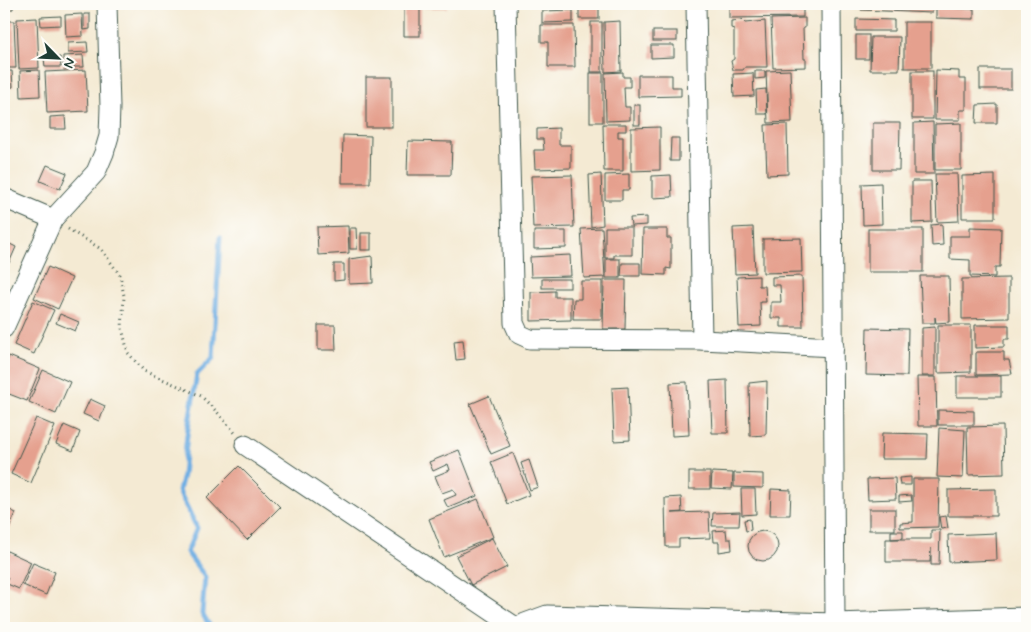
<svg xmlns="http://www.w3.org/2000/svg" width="1031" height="632" viewBox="0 0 1031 632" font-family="Mynerve,sans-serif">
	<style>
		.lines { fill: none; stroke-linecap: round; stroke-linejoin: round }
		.stream { stroke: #70afe3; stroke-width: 5 }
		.building { fill: #e5a08e }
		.minor-casing { stroke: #3f574c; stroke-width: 21 }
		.path { stroke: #3f574c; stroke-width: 3; stroke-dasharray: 1 4; stroke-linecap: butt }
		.minor { stroke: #fff; stroke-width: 19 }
	</style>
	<rect width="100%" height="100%" fill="#fdfcf7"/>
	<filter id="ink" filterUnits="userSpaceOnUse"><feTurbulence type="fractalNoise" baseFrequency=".02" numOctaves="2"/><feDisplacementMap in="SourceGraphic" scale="10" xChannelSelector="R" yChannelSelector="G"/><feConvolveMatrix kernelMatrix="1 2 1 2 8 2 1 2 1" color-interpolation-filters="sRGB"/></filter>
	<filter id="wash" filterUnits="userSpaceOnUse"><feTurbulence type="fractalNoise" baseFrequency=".0096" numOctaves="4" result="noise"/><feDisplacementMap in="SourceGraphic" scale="20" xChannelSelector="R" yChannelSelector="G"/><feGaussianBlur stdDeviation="1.12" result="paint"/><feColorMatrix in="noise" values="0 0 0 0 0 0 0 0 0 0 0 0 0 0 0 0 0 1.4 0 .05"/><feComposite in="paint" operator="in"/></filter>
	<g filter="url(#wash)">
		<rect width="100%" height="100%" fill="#f4ead3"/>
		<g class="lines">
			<path class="stream" d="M211,628L202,613L205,577L187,552L197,528L179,491L183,475L187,435L197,374L213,358L220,238"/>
		</g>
		<g id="blocks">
			<g class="building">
				<path d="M4,4H13V9L4,10Z"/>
				<rect x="404" y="4" width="16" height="32"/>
				<rect x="425" y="4" width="22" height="4"/>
				<rect x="579" y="4" width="20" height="15"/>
				<path d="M615,4H654V5L615,6Z"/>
				<path d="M729,4H747V8H759V4H803V17L729,18Z"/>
				<path d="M862,4H933L932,13L861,10Z"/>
				<path d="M936,8L974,9V19L936,18Z"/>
				<path d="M573,10V22L542,23V11Z"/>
				<path d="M82,14L83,36L66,37L65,15Z"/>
				<path d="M84,14H90V29L84,30Z"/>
				<path d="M61,16V25L41,26L40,17Z"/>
				<path d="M37,18L39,68L19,69L17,19Z"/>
				<path d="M805,18V28H803L804,59H806V67L773,68L771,19Z"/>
				<path d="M856,19L894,20V31H856Z"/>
				<path d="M742,20L745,23L765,21L767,67H745L743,70H733L731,61L734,59V29L731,28V21Z"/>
				<path d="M4,21H14L16,68H4Z"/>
				<path d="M620,21L621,71L605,72L604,22Z"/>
				<rect x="591" y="22" width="11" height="50"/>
				<rect x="904" y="22" width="27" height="46"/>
				<path d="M541,25H574L575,67H548V42H541Z"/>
				<rect x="653" y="31" width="24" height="10"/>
				<rect x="856" y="35" width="13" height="24"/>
				<path d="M871,37H900L899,70H870Z"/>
				<path d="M87,42L88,52L68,53V43Z"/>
				<path d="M651,45H674V57L651,58Z"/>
				<path d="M83,55L84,67H63V56Z"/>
				<path d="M60,57L61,67H45L44,58Z"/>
				<rect x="980" y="69" width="31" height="20"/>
				<path d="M39,70L40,96L21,97L20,71Z"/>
				<path d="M86,70L88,111L47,113L45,72Z"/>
				<path d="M790,70L792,122L768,123L766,71Z"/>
				<path d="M936,70L959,71V79H966V110H960V120H935Z"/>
				<path d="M5,71H12L13,87L6,88Z"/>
				<path d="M755,71H765V78L755,79Z"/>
				<rect x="912" y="71" width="21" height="48"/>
				<path d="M623,72V77H630V87H624L625,107H630V120L606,121L605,73Z"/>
				<rect x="590" y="73" width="13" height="49"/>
				<path d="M753,73L754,96L734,97L733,74Z"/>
				<path d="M638,75H672V87H681V96L638,97Z"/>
				<rect x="366" y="77" width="26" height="50"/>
				<path d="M766,89L767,114H757L756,90Z"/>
				<path d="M997,104V123H976L977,105Z"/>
				<rect x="634" y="105" width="6" height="20"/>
				<path d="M65,116L66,129H50V117Z"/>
				<path d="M933,122L934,174H914V123Z"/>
				<path d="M873,123H900L899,170H873Z"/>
				<path d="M961,123V170H935V124Z"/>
				<path d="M603,124H626V131H618V137H623V171H604Z"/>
				<path d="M787,124L788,174L767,175L765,125Z"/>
				<path d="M660,127V170L631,171V128Z"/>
				<path d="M559,128V145H571V168L535,169L534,150H544L543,139H537V129Z"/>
				<path d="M343,135L371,136L370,183H342Z"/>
				<path d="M671,138H679V161H670Z"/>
				<path d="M408,141L452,142L451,175H407Z"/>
				<path d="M47,165L67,173L60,189L40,181Z"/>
				<path d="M601,174L603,225L591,227L589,175Z"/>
				<path d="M629,174V190H622V200H605V175Z"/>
				<path d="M935,174H957L959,221L937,222Z"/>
				<path d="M572,175L574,227L533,228L531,176Z"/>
				<path d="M671,175L672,197L652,198V176Z"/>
				<path d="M995,175V218H962V176Z"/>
				<path d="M912,181H931L932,222L912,223Z"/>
				<path d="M881,183L882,224L863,225L862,184Z"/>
				<path d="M647,217V225L631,226L630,218Z"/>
				<path d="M942,224L943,245L932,246L931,225Z"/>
				<path d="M348,226L349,253L318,255L317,227Z"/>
				<path d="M605,227H632V255H614V258H605Z"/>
				<path d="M753,227L755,273L735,274L733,228Z"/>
				<path d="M970,227L1001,228L1000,267H995V277L970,276V260L950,259V236H970Z"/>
				<path d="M350,228H356L357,249H350Z"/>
				<path d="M602,228L605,277L584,278L581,229Z"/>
				<path d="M643,229H667V238H671V269L666,268V275L642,274Z"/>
				<rect x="868" y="229" width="55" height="43"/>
				<path d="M534,231H566V248L534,249Z"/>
				<rect x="361" y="233" width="10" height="17"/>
				<path d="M801,238L802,272L763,273V239Z"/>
				<path d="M4,241L16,247L9,263L4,261Z"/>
				<path d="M570,255L571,276L531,277L530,257Z"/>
				<path d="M372,256L373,283L349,284V259Z"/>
				<rect x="606" y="259" width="14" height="19"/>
				<path d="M622,263H640V276H621Z"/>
				<path d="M334,264H344V280L334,281Z"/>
				<path d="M48,267L72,278L58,309L34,298Z"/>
				<path d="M759,276V286H765L766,302H760L761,326L739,327L737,277Z"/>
				<path d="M802,276L803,327H781V318H771V302H781L780,285H772V277Z"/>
				<path d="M920,276H949L950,322L936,323L935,317V323H922Z"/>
				<path d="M1009,278V318L962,319V279Z"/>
				<rect x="542" y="279" width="28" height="9"/>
				<path d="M604,280H626L625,329H603Z"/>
				<path d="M581,281H602V319H573L574,299H581Z"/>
				<path d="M555,291V297H571V320L531,321V292Z"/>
				<path d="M33,301L54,310L34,354L14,345Z"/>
				<path d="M60,314L79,322L75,331L56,323Z"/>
				<path d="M318,325H335L336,350H318Z"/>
				<path d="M938,325H971V372L938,373Z"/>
				<path d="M975,325H1009V339H1004V347L975,348Z"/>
				<path d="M935,327V376H922V328Z"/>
				<path d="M867,328L908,329L907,376L866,375Z"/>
				<path d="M463,340L465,359L456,360L454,341Z"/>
				<path d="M976,352H1004V360H1009L1012,374L976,375Z"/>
				<path d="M9,356L40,369L27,401L4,392V369Z"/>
				<path d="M43,370L70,382L56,414L29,402Z"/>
				<rect x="957" y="376" width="44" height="21"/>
				<path d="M917,377H936L937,426H918Z"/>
				<path d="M727,380L728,433H712L710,381Z"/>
				<path d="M767,381L766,435L750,436L749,383Z"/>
				<path d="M687,382L689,435L672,436L670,383Z"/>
				<path d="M628,387L630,440L614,441L612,388Z"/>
				<path d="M489,396L510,446L491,454L470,404Z"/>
				<path d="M90,399L105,406L99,421L83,414Z"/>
				<path d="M938,410L974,411V425H938Z"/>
				<path d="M36,418L55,426L31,483L11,474Z"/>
				<path d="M64,425L80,432L73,451L56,444Z"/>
				<path d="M1003,426L1004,474L968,475L967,427Z"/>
				<path d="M939,428L965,430L963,478L937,477Z"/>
				<path d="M882,433L928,434L927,459H881Z"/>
				<path d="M459,450L477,496L448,508L444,500L456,495L453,489L442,493L435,476L450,470L448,464L433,471L429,462Z"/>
				<path d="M513,453L529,495L507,504L491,462Z"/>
				<path d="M529,460L538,487L530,490L521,463Z"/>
				<path d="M239,466L280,507L247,540L207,498Z"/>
				<rect x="689" y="472" width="21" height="17"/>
				<path d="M712,472L733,473L732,489L711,488Z"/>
				<path d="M734,473L763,474V488L734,487Z"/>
				<path d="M911,477V485H900L899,478Z"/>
				<path d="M895,478L896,499L868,500L867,479Z"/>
				<path d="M913,479H939L938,527L900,528V523L913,522Z"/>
				<path d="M741,489H755L756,514L742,515Z"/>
				<path d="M771,489L791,490L790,515H770Z"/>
				<path d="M996,489V516H948V490Z"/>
				<path d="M911,495L912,501L899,502V496Z"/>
				<path d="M681,497L682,512L672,513L709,512L710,538L679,539V547H666L665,498Z"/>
				<path d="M478,499L493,537L444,557L429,519Z"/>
				<path d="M4,507L16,513L7,533L4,531Z"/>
				<rect x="869" y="509" width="26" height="21"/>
				<path d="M740,512L739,526H712L713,513Z"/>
				<path d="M946,516L948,528L941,529L939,517Z"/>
				<path d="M750,519L751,530L746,531L744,520Z"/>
				<path d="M726,530L727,539H731L732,550L719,552V542H714L713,531Z"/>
				<path d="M931,530H940L939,565H931V548L930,562H886V539H931Z"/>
				<path d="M891,531H903V538L891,539Z"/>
				<circle cx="763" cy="546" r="15"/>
				<path d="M996,533L997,560L949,562L948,535Z"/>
				<path d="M492,538L507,567L471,585L456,556Z"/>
				<path d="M7,551L31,562L19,589L5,583L8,578L4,576V559Z"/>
				<path d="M33,563L55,572L46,595L23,585Z"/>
			</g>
		</g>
	</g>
	<g filter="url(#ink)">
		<use href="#blocks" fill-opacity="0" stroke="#3f574c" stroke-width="1"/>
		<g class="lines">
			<g class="minor-casing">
				<g id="minor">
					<path d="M506,4L514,323L519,334L530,339L702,340L834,347"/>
					<path d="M696,4L702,340"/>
					<path d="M831,4L835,623"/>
					<path d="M4,198L53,219"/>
					<path d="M4,328L53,219L96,172L104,153L109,136L110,107L107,4"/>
					<path d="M245,445L517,628"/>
					<path d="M519,628L525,623L547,615L835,623L1027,617"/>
				</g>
			</g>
			<path class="path" d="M68,229L101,249L120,275L124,296L122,328L128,353L144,371L201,396L217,412L235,433"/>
			<use href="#minor" class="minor"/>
		</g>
	</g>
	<rect width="1031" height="632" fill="none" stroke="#fdfcf7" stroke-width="20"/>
	<g transform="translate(58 58) rotate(114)" stroke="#fdfcf7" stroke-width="4" paint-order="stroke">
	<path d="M0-4L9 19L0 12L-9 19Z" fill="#1f3d34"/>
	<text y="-8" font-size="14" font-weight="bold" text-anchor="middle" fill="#1f3d34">N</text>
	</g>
</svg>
